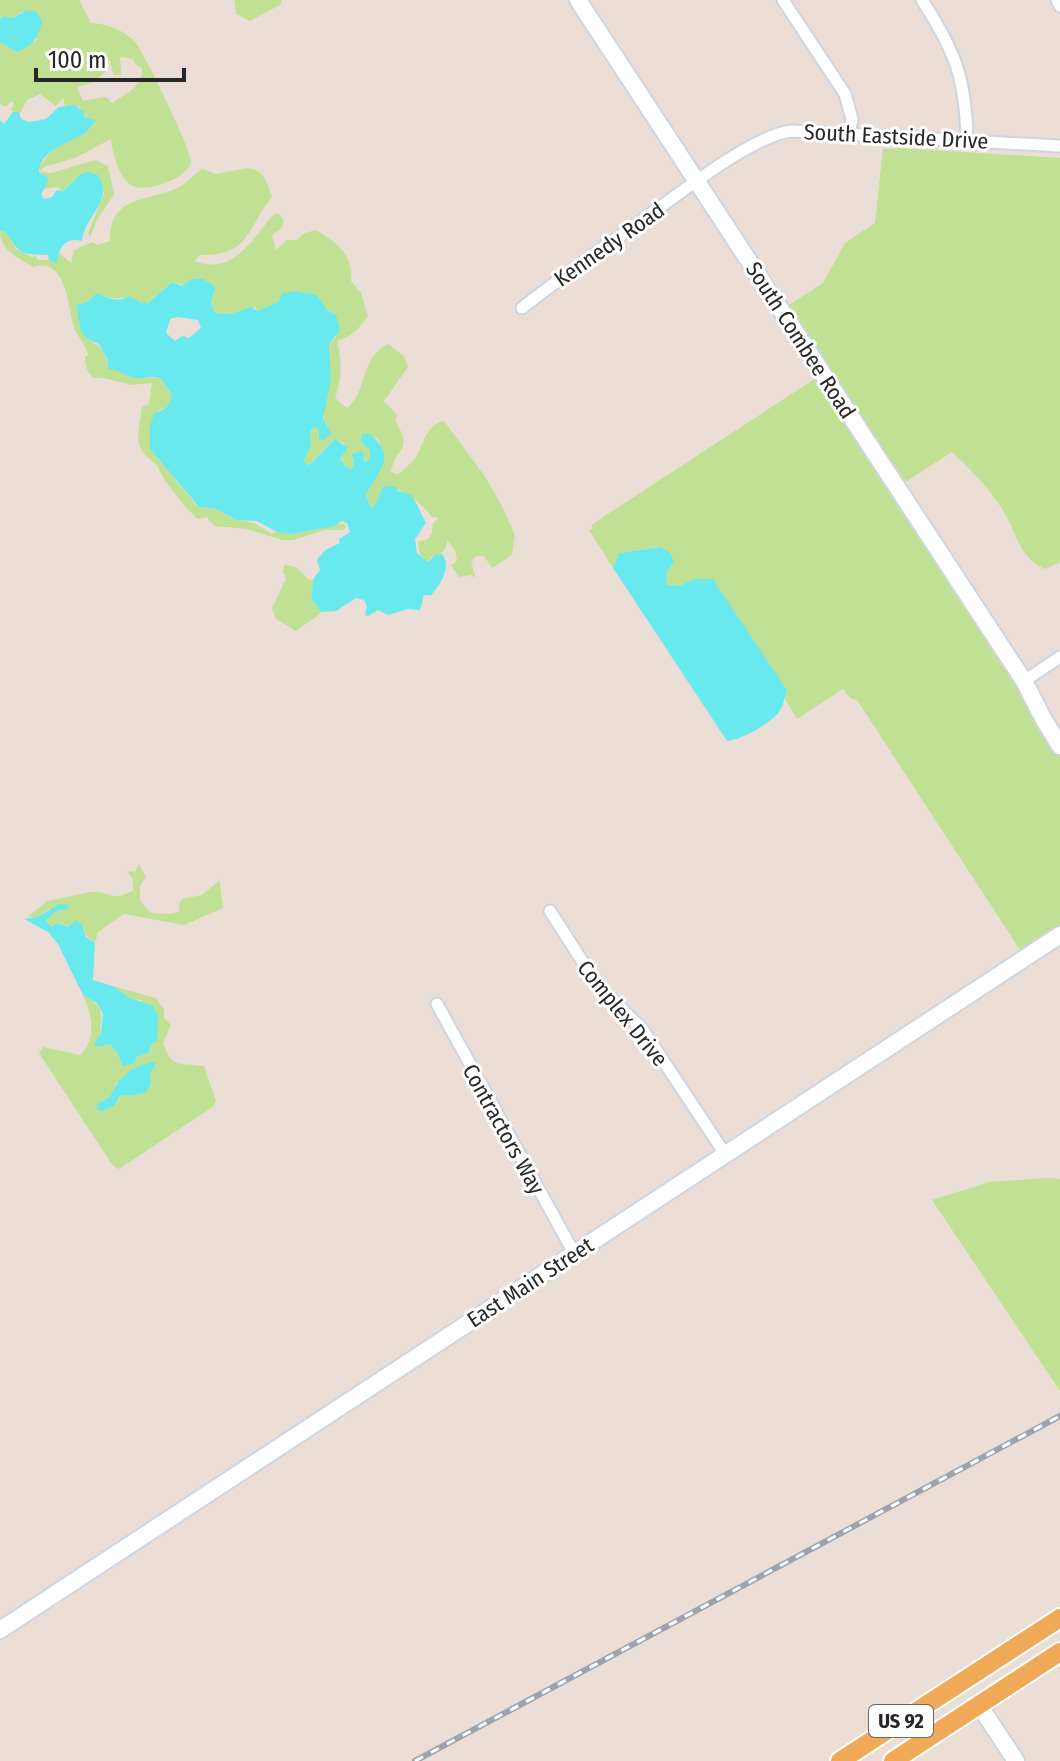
<svg xmlns="http://www.w3.org/2000/svg" width="1060" height="1761" viewBox="0 0 1060 1761" font-family="'Fira Sans Condensed',sans-serif">
	<style>
		.green { fill: #c0e193; fill-rule: evenodd }
		.water { fill: #68e9ee; fill-rule: evenodd }
		.lines { fill: none; stroke-linecap: round; stroke-linejoin: round }
		.street-casing { stroke: #cdd5e0; stroke-width: 15 }
		.secondary-casing { stroke: #cdd5e0; stroke-width: 20 }
		.primary-casing { stroke: #fff; stroke-width: 22 }
		.street { stroke: #fff; stroke-width: 11 }
		.secondary { stroke: #fff; stroke-width: 16 }
		.primary { stroke: #f0a956; stroke-width: 18 }
		.rail-casing { stroke: #9ba3b1; stroke-width: 6 }
		.rail { stroke: #fff; stroke-width: 3; stroke-dasharray: 9; stroke-linecap: butt }
		.labels { text-anchor: middle; stroke-width: 6; stroke-linejoin: round; paint-order: stroke }
		.shield { fill: #fff; stroke: #686868; stroke-width: 2 }
		.shield-label { font-size: 20px; font-weight: bold; fill: #272727 }
		.street-label { font-size: 22px; fill: #272727; stroke: #fff }
	</style>
	<rect width="100%" height="100%" fill="#eaded7"/>
	<g class="green">
		<path d="M0,0H79L91,23C107,24 122,29 134,41C143,49 193,154 191,162C188,178 147,193 133,186C119,180 112,152 111,139L75,158L44,167L41,171L51,173L95,160L108,166L114,194L97,220L90,237L88,233L104,193L98,175L74,180L63,191L57,187L43,189L46,184L39,168L52,149L67,141L91,119L83,116L80,107L75,105L65,106L63,98L56,106L40,94L27,100L21,112L16,114L11,110L14,105L12,101L5,107L0,103V42L17,52L37,40L22,12L12,18L3,16L0,21ZM104,56L108,57L114,75H121L120,57L133,59L135,64L142,68C143,86 126,94 112,103L106,97L83,101L77,87L92,83L107,71L106,63L102,59Z"/>
		<path d="M234,0H282L280,5L250,21L236,14Z"/>
		<path d="M899,148L1060,158V562L1045,569C1018,557 1017,532 1002,509C988,487 971,469 952,452L902,484L786,307L823,283L845,243L875,223L883,149Z"/>
		<path d="M248,168C267,171 266,183 272,197C246,228 251,256 200,255L194,261C232,276 251,241 272,216L278,213L284,220L282,228L272,235L276,250L287,240H297L303,234L315,230C336,241 354,256 351,281L361,293L368,316C359,328 352,337 337,341C342,361 342,379 335,398L347,408C368,392 359,358 388,344L404,356L408,367L384,401L398,416L395,420C414,453 396,445 391,472L398,474C403,470 408,466 413,461C424,448 424,424 444,421L484,475L501,504L515,535L512,555L492,568L484,556H476L471,562L476,578L471,575L459,577L451,565L457,561L455,550L447,540C446,551 442,554 431,557L428,562C419,559 419,550 418,542L428,539L432,533L433,523L439,518L432,517C421,502 400,487 383,486L375,505L371,508L366,495C378,471 389,466 378,439L374,437L365,446L370,451V459L364,462L359,452L352,459L355,465L351,469L346,467L340,457L347,450L344,443L334,440L308,465L303,462L310,431L315,427L319,431L318,435L324,422V405L331,379L329,342L336,337V315L298,292L282,293L278,302L257,311L255,307L231,314L215,313L211,304L214,292L172,282L146,304L135,301L132,298H103L97,294L87,302L76,305L81,326L87,339C98,344 108,352 107,366C115,368 123,374 131,376C158,384 154,365 172,397L166,408L158,411L150,449L198,507L216,509L237,520L254,523L272,534L278,531L293,534L343,524L346,526L344,530H325L293,540H282L247,529L214,526L207,517L198,519C187,511 160,476 157,465C131,447 138,435 142,407L149,404L152,383L131,385L104,378H94C87,373 85,365 85,356L88,355C86,344 78,338 74,327C67,305 68,257 33,267C19,258 0,251 0,231L6,232L16,249L32,257L35,255L38,260H53L58,252L71,263L74,250L92,242L97,245L110,241C110,194 148,202 177,188C187,184 193,175 202,169L216,174Z"/>
		<path d="M819,376L1017,679L1039,723L1060,755V928L1022,953L857,700L850,698L843,689L797,719L785,699L787,690L713,579H693L680,586H667L660,547L619,553L613,568L589,530L593,529L591,525Z"/>
		<path d="M285,564L297,568L308,579L314,580L311,598L321,612C314,621 304,623 296,631L276,619L272,608L286,579L283,571Z"/>
		<path d="M139,864L146,877L140,886V901L151,913L170,914L180,911L179,904L182,899L202,895L219,881V877L223,908L184,925L124,914L98,932L95,943L82,931L58,923L50,927L46,919L58,910H66L49,909L37,917H27L48,901L90,892C110,890 112,904 133,890V880L127,871L135,872Z"/>
		<path d="M113,986L156,998L164,1010V1018L171,1025L163,1043C173,1071 180,1062 204,1066L216,1101L214,1106L119,1169L113,1166L39,1053L43,1047L81,1055C97,1036 92,1016 83,995C101,1004 103,1011 100,1030L127,1064L134,1063L138,1056L149,1053L152,1043L141,1000L128,997ZM155,1066L150,1073C155,1095 139,1096 121,1095L119,1100L97,1109V1104L110,1097L116,1083Z"/>
		<path d="M1047,1178L1060,1179V1391L932,1200L990,1182Z"/>
	</g>
	<g class="water">
		<path d="M28,10L37,12L42,21C38,39 34,44 17,52L0,42V21L3,16L12,18Z"/>
		<path d="M75,105L83,111L84,117L96,120C92,125 89,131 83,134C66,145 41,149 39,172L49,178L41,195L44,199L52,197L57,190L63,191L81,174L88,172L98,175C115,200 84,217 82,241C65,236 58,249 57,263L49,260L48,255C22,254 20,256 6,232L0,231V120L4,124L13,112H19L21,119L29,122L46,119L59,107Z"/>
		<path d="M191,279H203L215,286L211,304L215,313L231,314L252,307L257,311L278,302L282,293L296,291L317,295L327,310L336,315L340,331L329,343L331,379L323,419L331,434L324,440L319,439V431L315,427L310,431L311,445L303,462L309,465L335,439L347,447V450L340,458L346,467L351,469L354,465L352,454L363,451L364,462L370,459V451L361,441L362,434H370C397,458 380,468 366,495L371,508L375,505L383,486L396,487L398,491L412,495L426,523L415,539L417,553L428,562L435,555L442,554C452,566 441,584 431,595H424L420,610L408,609L388,615L378,610L368,616L365,615L367,606L364,600L356,598L336,611L321,612L311,598L314,578L320,570L317,560L325,550L340,543L339,539L350,532L347,523L342,521L335,526L292,534L277,532L257,521L237,520L216,509L199,507L150,449V426L154,414L166,408L172,397C155,362 153,385 128,376C119,372 118,369 108,369L107,358L99,344L87,339L81,331L76,305L87,302L97,293C105,298 121,303 129,296L143,304V300L147,304L172,282L182,286ZM178,317L198,320L201,328L189,338L182,336L175,341L166,333L170,319Z"/>
		<path d="M661,547L670,553L674,562L666,573L667,585L680,586L693,579H713L787,690C785,696 784,703 781,709C774,722 741,740 727,741L613,568L619,553Z"/>
		<path d="M60,904L69,905L66,910H58L46,920L51,927L58,923L68,927L76,921L81,923L86,937L95,943L93,980L113,986L128,997L153,1006L158,1015L157,1040L151,1045L149,1053L136,1057L135,1063L123,1066L117,1052L110,1044L95,1047V1042L101,1034L103,1014L97,1003L83,995L58,944L48,932L24,919L37,917Z"/>
		<path d="M155,1062V1066L150,1073C155,1095 139,1096 121,1095L114,1106L102,1111L97,1109V1104L110,1097C118,1077 133,1065 155,1062Z"/>
	</g>
	<g class="lines">
		<g class="street-casing">
			<g id="street">
				<path d="M783,0L845,94L852,119L849,134"/>
				<path d="M922,0C955,51 966,79 967,140"/>
				<path d="M1057,0L1060,6"/>
				<path d="M522,308C561,277 601,250 641,221C677,196 752,135 792,131L1060,146"/>
				<path d="M1024,681L1060,657"/>
				<path d="M550,911L597,984L643,1030L725,1154"/>
				<path d="M437,1004L574,1253"/>
			</g>
		</g>
		<g class="secondary-casing">
			<g id="secondary">
				<path d="M578,0L1024,681L1044,720L1060,746"/>
				<path d="M0,1630L1060,935"/>
				<path d="M979,1705L1016,1761"/>
			</g>
		</g>
		<g class="primary-casing">
			<g id="primary">
				<path d="M840,1761L1060,1618"/>
				<path d="M893,1761L1060,1652"/>
			</g>
		</g>
		<use href="#street" class="street"/>
		<use href="#secondary" class="secondary"/>
		<use href="#primary" class="primary"/>
		<g class="rail-casing">
			<path id="rail" d="M415,1761L1060,1416"/>
		</g>
		<use href="#rail" class="rail"/>
	</g>
	<g class="labels">
		<rect class="shield" x="869" y="1705" width="64" height="32" rx="6"/>
		<g class="shield-label">
			<text x="901" y="1728">US 92</text>
		</g>
		<g class="street-label">
			<text transform="translate(896 136) rotate(3)" y="8">South Eastside Drive</text>
			<text transform="translate(609 244) rotate(-35)" y="8">Kennedy Road</text>
			<text transform="translate(801 340) rotate(57)" y="8">South Combee Road</text>
			<text transform="translate(623 1013) rotate(51)" y="8">Complex Drive</text>
			<text transform="translate(504 1129) rotate(61)" y="8">Contractors Way</text>
			<text transform="translate(530 1282) rotate(-33)" y="8">East Main Street</text>
		</g>
	</g>
	<path d="M36 68v12h148v-12" fill="none" stroke="#272727" stroke-width="4"/>
	<text x="48" y="68" font-size="24" fill="#272727" stroke="#ffffff" stroke-width="6" paint-order="stroke">100 m</text>
</svg>
